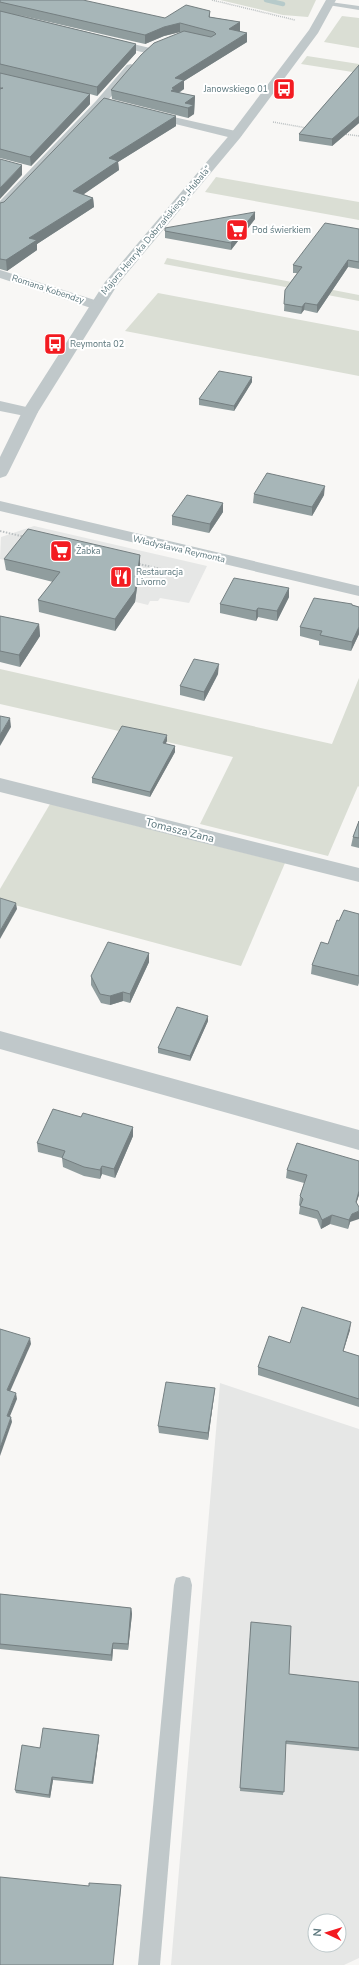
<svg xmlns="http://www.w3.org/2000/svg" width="359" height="1965" viewBox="0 0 359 1965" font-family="'Nunito Sans',sans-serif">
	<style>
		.built { fill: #e6e7e6; fill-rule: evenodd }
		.green { fill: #daded4 }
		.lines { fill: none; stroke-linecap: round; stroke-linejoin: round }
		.stream { stroke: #b6caca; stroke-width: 4.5 }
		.path-far1 { stroke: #bbc0c2; stroke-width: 1.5; stroke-dasharray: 1 1; stroke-linecap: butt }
		.path { stroke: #bbc0c2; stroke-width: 2; stroke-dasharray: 1.5 1.5; stroke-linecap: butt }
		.service { fill: #c0c8ca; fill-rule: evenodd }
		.minor { fill: #c0c8ca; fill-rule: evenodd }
		.tertiary { fill: #c0c8ca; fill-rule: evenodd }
		.wall { fill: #909d9e }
		.shaded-wall { fill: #757f81 }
		.building { fill: #a7b6b8; stroke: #757f81 }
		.labels { text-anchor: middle; stroke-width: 4; stroke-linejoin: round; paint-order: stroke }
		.far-poi-label { font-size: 9px; fill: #5c777d; stroke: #fff; text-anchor: start }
		.far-street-label { font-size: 9px; fill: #5c777d; stroke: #fff }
		.street-label { font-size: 11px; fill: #5c777d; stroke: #fff }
	</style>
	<rect width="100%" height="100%" fill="#f8f7f5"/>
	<g class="built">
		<path d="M34,526L207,566L189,603L160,598L158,601H150L148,605L6,570L12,562L0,559L1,537Z"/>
		<path d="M220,1383L359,1429V1958L344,1965H171ZM315,1921H339V1945H315Z"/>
	</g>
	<g class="green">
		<path d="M220,0H316L308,17L283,15Z"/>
		<path d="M342,16L359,18V48L324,42Z"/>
		<path d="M307,56L359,64V73L301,64Z"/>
		<path d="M216,177L359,202V220L205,192Z"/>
		<path d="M167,258L359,295V301L164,264Z"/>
		<path d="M158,293L359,331V376L125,331Z"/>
		<path d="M0,669L332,744L359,678V787L358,786L328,856L200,824L233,757L0,704Z"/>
		<path d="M50,804L285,863L241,966L0,901V889Z"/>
	</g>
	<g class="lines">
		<path class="stream" d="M266,0L283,4"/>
		<g class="path-far1">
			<path d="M212,0L295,20"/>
			<path d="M273,122L307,128"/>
			<path d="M344,134L359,136"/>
		</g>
		<g class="path">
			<path d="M0,531L25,537"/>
			<path d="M139,564L174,572L176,570"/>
		</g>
		<g class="service">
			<path d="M330,2L359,6V10L328,5L327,4Z"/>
			<path d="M183,1576L190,1578L192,1585L160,1965H138L174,1585L176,1578Z"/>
		</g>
		<g class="minor">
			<path d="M108,38L150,48L151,50L146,53L104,43L103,41Z"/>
			<path d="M131,64L136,67L104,105L4,211L0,212V201L96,101L127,65Z"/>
			<path d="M147,111L240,132L242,135L236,139L143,116L141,114L143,112Z"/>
			<path d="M0,270L101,302L103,305L101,308H91L0,278Z"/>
			<path d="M0,401L35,409L38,412L35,415L30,417L0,411Z"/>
			<path d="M0,501L359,586V596L0,511Z"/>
			<path d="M0,778L359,868V882L0,792Z"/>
			<path d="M0,1031L359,1130V1150L0,1049Z"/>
		</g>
		<path class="tertiary" d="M326,0H336L318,33L240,138L118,284L38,412L8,473L6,476L0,478V457L22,412L105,282L232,132L309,30Z"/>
	</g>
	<g class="wall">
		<path d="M0,0L165,18L210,11V17L240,22V31H239L247,33V42L184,81V89L179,93L195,96L194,114L188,118L112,99L111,90L180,32L164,36L145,44L14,14L136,44V53L97,96L90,94V104L31,166L0,158Z"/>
		<path d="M359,65V123L332,146L299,141V134Z"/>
		<path d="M176,116V126L118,162L119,170L83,194L93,198L94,207L37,244V250L7,271L0,269V203L4,202Z"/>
		<path d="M255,219L231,250L165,238V228Z"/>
		<path d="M359,229V269L348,267L317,313L304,310L301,314L284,311L285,290L297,273H293V265Z"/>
		<path d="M252,382L234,411L199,405V399Z"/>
		<path d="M254,494L324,495L312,516L253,503Z"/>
		<path d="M223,503V512L209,533L172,525V516Z"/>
		<path d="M140,555V566L135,602L115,631L39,612L38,600L53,582L6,570L4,559Z"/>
		<path d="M289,588V597L277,621L258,617L256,621L220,613V604Z"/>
		<path d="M352,605L359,607V634L351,651L319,645V641L300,636V627Z"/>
		<path d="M0,616L39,624L40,636L20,667L0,662Z"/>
		<path d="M218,674L204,701L180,695V686Z"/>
		<path d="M167,741L165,744L175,746V752L150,797L92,783V778Z"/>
		<path d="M359,821V848L351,846L353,837Z"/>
		<path d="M359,914V983L358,986L311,974L312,965L328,944L339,921Z"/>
		<path d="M149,953V962L130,1003L123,1001L110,1005L101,1003L91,985V976Z"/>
		<path d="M208,1021L190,1061L158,1053V1048Z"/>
		<path d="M81,1117L133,1127V1136L115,1178L102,1174L100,1179L84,1176L63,1167L62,1158L38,1152L37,1143Z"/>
		<path d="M359,1161V1195L348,1229L330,1224L321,1229L317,1219L299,1214L300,1206L299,1205L300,1196L304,1183L286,1178L287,1170Z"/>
		<path d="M350,1330L343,1351L359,1356V1407L258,1375V1367L290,1343Z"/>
		<path d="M215,1388L214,1396L208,1440L159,1433L158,1426Z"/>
		<path d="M0,1594L131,1608L132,1614L128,1650L113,1649L112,1661L0,1649Z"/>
		<path d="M251,1622L289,1674L359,1682V1751L286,1744L283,1795L240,1791Z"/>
		<path d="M99,1738L93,1784L53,1780L50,1798L16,1793L15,1790L40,1748Z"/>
	</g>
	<g class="shaded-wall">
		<path d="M240,22V31L229,38V29Z"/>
		<path d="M180,23V32L164,36L145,44V35L164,27Z"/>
		<path d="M247,33V42L184,81V89L174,95L171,100L172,88L175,78Z"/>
		<path d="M136,44V53L97,96V87Z"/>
		<path d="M90,94V104L31,166L30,157Z"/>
		<path d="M195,96L194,114L188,118V108L185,103Z"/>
		<path d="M176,116V126L118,162L119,170L74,201L73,191L109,158Z"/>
		<path d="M359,116V123L332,146V139Z"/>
		<path d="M22,165V175L0,199V188Z"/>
		<path d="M93,198L94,207L37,244V250L7,271L6,260L29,238Z"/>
		<path d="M255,212V219L231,250V243Z"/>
		<path d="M348,260V267L317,313V305Z"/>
		<path d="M305,303L304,310L301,314L302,307Z"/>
		<path d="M252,377V382L234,411V406Z"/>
		<path d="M325,486L324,495L312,516V507Z"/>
		<path d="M223,503V512L209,533L210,524Z"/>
		<path d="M140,555V566L135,602L115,631V619Z"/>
		<path d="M289,588V597L277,621V611Z"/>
		<path d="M258,608V617L256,621V611Z"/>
		<path d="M39,624L40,636L20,667L19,655Z"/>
		<path d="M359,627V634L351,651L352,642Z"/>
		<path d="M219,664L218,674L204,701V692Z"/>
		<path d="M10,718L11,727L0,746V735Z"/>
		<path d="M167,735V741L163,749V743Z"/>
		<path d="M175,746V752L150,797V792Z"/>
		<path d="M16,903L17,909L0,939V931Z"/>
		<path d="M149,953V962L130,1003V994Z"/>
		<path d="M123,992V1001L110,1005V996Z"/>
		<path d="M208,1016V1021L190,1061V1056Z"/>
		<path d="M133,1127V1136L115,1178L114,1169Z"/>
		<path d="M102,1166V1174L100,1179V1170Z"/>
		<path d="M359,1191V1195L354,1210L356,1202Z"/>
		<path d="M359,1211V1219L350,1222L348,1229L349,1220L352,1214Z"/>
		<path d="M332,1215L330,1224L321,1229L322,1220Z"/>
		<path d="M351,1322L350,1330L341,1359L343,1351Z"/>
		<path d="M30,1338L31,1344L8,1396L7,1390Z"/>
		<path d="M215,1388L214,1396L208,1440V1433Z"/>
		<path d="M16,1393L17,1399L8,1421L7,1416Z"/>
		<path d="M11,1417L12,1422L0,1456V1448Z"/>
		<path d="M131,1608L132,1614L128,1650V1644Z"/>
		<path d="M113,1643V1649L112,1661L111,1655Z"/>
		<path d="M99,1735V1738L93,1784L92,1782Z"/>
		<path d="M52,1777L53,1780L50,1798L49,1795Z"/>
		<path d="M121,1885V1888L113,1965Z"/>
	</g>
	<g class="building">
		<path d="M0,0H83L165,18L186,5L210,11L209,17L240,22L229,29L247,33L175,78L184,80L172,88L174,89L171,91L195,96L185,103L194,105L188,108L111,90L141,55L154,43L184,31L211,37L216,34L214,32L180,23L164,27L145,35L0,2Z"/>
		<path d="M0,11L136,44L97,87L0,64Z"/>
		<path d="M359,65V116L332,139L299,134Z"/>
		<path d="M0,73L90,94L30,157L0,149V89L3,88H0Z"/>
		<path d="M104,98L176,116L109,158L118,161L73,191L93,198L29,238L37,240L6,260L0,259V203L4,202Z"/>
		<path d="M0,159L22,165L0,188Z"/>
		<path d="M255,212L231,243L165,231V228Z"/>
		<path d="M325,223L359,229V262L348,260L317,305L305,303L302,307L284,304L285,290L302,267L293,265Z"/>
		<path d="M219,371L252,377L234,406L199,399Z"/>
		<path d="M267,473L325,486L312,507L254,494Z"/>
		<path d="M187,495L223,503L210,524L172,516Z"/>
		<path d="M28,529L140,555L135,591L115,619L38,600L60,572L4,559Z"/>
		<path d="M234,578L289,588L277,611L258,608L256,611L220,604Z"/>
		<path d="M314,598L352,604V605L359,607V627L352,642L320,635L322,631L300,627Z"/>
		<path d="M0,616L39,624L19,655L0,651Z"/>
		<path d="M194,659L219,664L204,692L180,686Z"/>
		<path d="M0,716L10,718L0,735Z"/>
		<path d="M122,726L167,735L163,743L175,746L150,792L92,778Z"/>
		<path d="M359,821V838L353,837Z"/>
		<path d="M0,898L16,903L0,931Z"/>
		<path d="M344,910L359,914V976L312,965L321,942L328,944L337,920L339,921Z"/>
		<path d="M108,942L149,953L130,994L123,992L110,996L100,994L91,976Z"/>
		<path d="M177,1007L208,1016L190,1056L158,1048Z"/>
		<path d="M53,1109L81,1117L83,1113L133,1127L114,1169L102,1166L100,1170L84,1167L62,1158L65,1151L37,1143Z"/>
		<path d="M297,1143L359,1161V1191L356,1202L359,1207V1211L352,1214L349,1220L332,1215L322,1220L318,1211L300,1206L303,1199L300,1196L307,1175L287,1170Z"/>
		<path d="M302,1307L351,1322L343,1351L359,1356V1399L258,1367L269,1336L290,1343Z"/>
		<path d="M0,1329L30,1338L7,1390L16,1393L7,1416L11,1417L0,1448Z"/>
		<path d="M166,1382L215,1388L208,1433L158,1426Z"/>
		<path d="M0,1594L131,1608L128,1644L113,1643L111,1655L0,1644Z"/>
		<path d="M251,1622L291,1626L289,1674L359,1682V1748L286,1741L284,1792L240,1788Z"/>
		<path d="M43,1728L99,1735L92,1782L52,1777L49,1795L15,1790L22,1745L40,1748Z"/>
		<path d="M0,1877L89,1886V1883L121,1885L113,1965H0Z"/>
	</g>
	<defs>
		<g id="bus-square" transform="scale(1.15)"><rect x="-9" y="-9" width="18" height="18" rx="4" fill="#f31b21" stroke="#fff"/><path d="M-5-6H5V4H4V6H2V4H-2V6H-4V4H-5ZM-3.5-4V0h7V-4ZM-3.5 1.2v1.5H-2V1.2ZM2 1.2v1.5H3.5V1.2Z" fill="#fff"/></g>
		<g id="supermarket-square" transform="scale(1.15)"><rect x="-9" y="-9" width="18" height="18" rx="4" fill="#f31b21" stroke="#fff"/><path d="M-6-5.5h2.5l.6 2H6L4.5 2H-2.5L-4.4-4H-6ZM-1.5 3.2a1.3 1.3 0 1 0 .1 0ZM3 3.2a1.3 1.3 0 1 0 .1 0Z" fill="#fff"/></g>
		<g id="restaurant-square" transform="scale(1.15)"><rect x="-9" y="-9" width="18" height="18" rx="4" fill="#f31b21" stroke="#fff"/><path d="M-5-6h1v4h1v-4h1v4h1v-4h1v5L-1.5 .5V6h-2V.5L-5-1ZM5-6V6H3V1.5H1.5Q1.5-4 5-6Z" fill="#fff"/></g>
	</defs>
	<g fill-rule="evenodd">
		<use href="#bus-square" x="284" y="89"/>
		<use href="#supermarket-square" x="237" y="230"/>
		<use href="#bus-square" x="55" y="344"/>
		<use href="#supermarket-square" x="61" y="551"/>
		<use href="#restaurant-square" x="121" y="577"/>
	</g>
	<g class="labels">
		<g class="far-poi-label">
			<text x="268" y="92" text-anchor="end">Janowskiego 01</text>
			<text x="252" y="233">Pod świerkiem</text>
			<text x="70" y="347">Reymonta 02</text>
			<text x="76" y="554">Żabka</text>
			<text x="136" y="575">Restauracja<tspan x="136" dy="10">Livorno</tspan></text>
		</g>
		<g class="far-street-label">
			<text transform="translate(156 230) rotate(-50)" y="3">Majora Henryka Dobrzańskiego „Hubala”</text>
			<text transform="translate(48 289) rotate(18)" y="3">Romana Kobendzy</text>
			<text transform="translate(179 549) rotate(13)" y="3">Władysława Reymonta</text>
		</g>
		<g class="street-label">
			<text transform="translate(180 830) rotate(14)" y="4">Tomasza Zana</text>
		</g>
	</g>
	<g transform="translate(327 1933) rotate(274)"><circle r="19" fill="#ffffff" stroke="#bec9cb"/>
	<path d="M0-3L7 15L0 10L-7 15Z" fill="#f31b21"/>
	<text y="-6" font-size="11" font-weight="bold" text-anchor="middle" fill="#5c777d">N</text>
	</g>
</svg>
